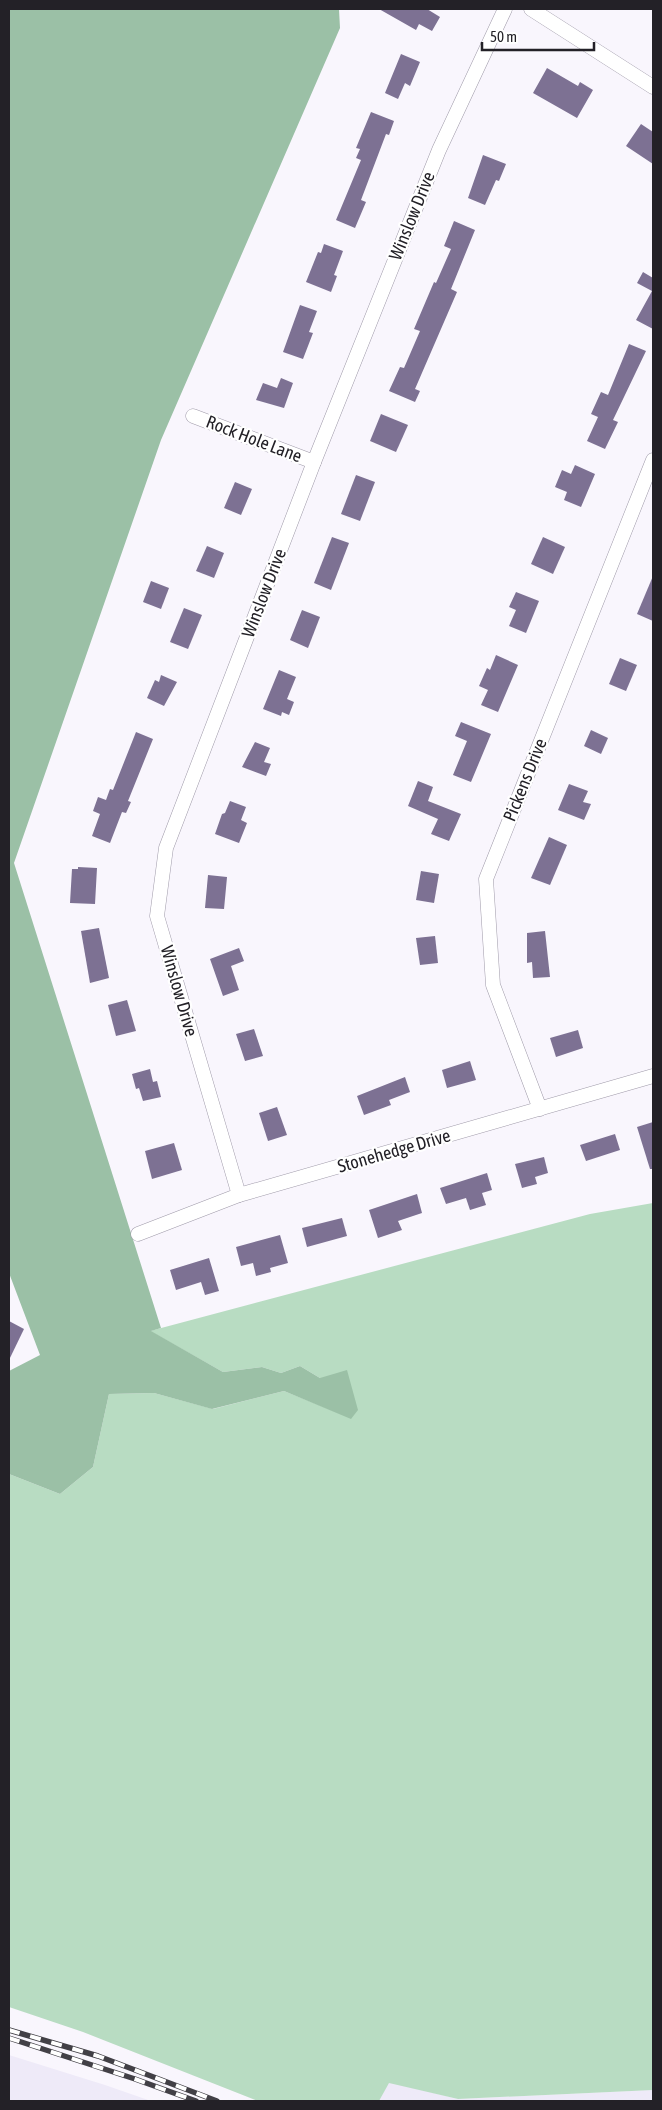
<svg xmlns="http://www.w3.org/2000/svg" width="662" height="2110" viewBox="0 0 662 2110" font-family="'Asap Condensed',sans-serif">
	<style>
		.built { fill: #eeeaf8 }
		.green { fill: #b8dcc2 }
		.forest { fill: #9bc0a6 }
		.building { fill: #7d7193 }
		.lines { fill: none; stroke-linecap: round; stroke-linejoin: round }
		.street-casing { stroke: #9f9aa9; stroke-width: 15 }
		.street { stroke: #fff; stroke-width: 14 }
		.rail-casing { stroke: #424046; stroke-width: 5.5 }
		.rail { stroke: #fff; stroke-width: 4; stroke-dasharray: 11; stroke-linecap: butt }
		.labels { text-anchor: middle; stroke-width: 4.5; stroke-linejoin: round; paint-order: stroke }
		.street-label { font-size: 18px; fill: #232127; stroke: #fff }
	</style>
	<rect width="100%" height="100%" fill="#f9f6fd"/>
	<g class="built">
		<path d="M9,2055L105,2085L151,2101H9Z"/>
		<path d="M389,2082L458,2099L653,2090V2101H379Z"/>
	</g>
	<path class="green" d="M653,1203V2090L458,2099L389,2083L379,2101H258L83,2032L9,2007V1474L60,1494L93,1467L109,1394L154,1393L213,1409L284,1391L351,1418L320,1378L300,1366L281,1373L262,1367L223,1372L150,1331L590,1214Z"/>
	<path class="forest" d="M9,9H339L340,28L161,440L14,863L161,1328L151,1331L223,1372L262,1367L281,1373L300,1366L320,1378L347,1370L358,1410L351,1419L284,1391L212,1409L154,1393L109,1394L93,1467L60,1494L9,1474V1371L40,1355L9,1273Z"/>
	<g class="building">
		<path d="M379,9H427L440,17L432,31L419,24L416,30Z"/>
		<path d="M401,54L420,62L410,86L405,83L398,99L385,93Z"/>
		<path d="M547,68L578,86L580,82L593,90L577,118L533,93Z"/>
		<path d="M371,112L394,121L389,135L386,134L361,200L366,202L355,228L336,220L361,160L356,158L360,149L356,148Z"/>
		<path d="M641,124L653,132V164L626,146Z"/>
		<path d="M483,155L506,164L499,181L496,180L485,205L468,198Z"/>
		<path d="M454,221L475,230L451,289L457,292L415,389L420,391L415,402L389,391L400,367L404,368L420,331L414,329L434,282L436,283L451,249L444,246Z"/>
		<path d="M324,244L343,251L334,275L337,276L331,292L306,282L318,252L321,253Z"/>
		<path d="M643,272L653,278V329L636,320L652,291L637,283Z"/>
		<path d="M300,305L317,311L309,332L313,333L303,359L283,352Z"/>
		<path d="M629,344L646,351L613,420L618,422L605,449L587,441L598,417L591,414L601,392L608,395Z"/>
		<path d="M281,378L293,383L284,408L256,400L263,383L277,388Z"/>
		<path d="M381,414L408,425L396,452L370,441Z"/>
		<path d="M575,465L595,474L581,507L564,500L567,492L555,487L562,470L571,474Z"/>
		<path d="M356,475L375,482L360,521L341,514Z"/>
		<path d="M235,482L252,489L241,515L224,508Z"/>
		<path d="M332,537L349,543L331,590L314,583Z"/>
		<path d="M543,537L565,547L553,574L531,564Z"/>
		<path d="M207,546L224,553L214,578L196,571Z"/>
		<path d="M653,576V621L637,614Z"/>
		<path d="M151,581L169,588L161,609L143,602Z"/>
		<path d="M516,592L539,601L526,633L509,626L516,610L509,607Z"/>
		<path d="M184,608L202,615L188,649L170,642Z"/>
		<path d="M302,610L320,617L308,648L290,640Z"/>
		<path d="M496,655L518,665L498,712L481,705L488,690L479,686L487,668L490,670Z"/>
		<path d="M620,658L637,665L626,691L609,684Z"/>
		<path d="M279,670L296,677L287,699L294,702L289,715L282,712L281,716L263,709Z"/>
		<path d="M161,675L177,682L164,706L147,698L155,680L159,682Z"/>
		<path d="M461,722L491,734L471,782L453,775L467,741L455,736Z"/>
		<path d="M591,730L608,738L601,754L584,746Z"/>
		<path d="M136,732L153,739L128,801L131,802L126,813L122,812L110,843L92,836L100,814L93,811L98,797L106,800L110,789L113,790Z"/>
		<path d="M255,742L270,748L264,762L271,764L266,776L242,767Z"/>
		<path d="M418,781L433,787L428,801L461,814L449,841L431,834L438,819L408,806Z"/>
		<path d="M569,784L588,791L583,802L591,804L584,820L558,810Z"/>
		<path d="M230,801L246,807L241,820L247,823L239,843L215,834L222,814L225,813Z"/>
		<path d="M549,837L567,845L550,885L531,878Z"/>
		<path d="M78,867L97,868L95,904L70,903L72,869H78Z"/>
		<path d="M421,871L439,874L434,903L416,900Z"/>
		<path d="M208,875L227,877L224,909L205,908Z"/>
		<path d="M99,928L109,978L90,983L81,931Z"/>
		<path d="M545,931L550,977L533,978L532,962L527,963V933Z"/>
		<path d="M435,936L438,963L420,965L416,938Z"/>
		<path d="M239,948L244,961L231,966L239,990L223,996L210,959Z"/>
		<path d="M127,1000L136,1031L116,1036L108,1005Z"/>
		<path d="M254,1029L263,1056L245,1061L236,1034Z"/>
		<path d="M578,1030L583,1048L556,1057L550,1038Z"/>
		<path d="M470,1061L476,1080L447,1088L442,1070Z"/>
		<path d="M150,1069L153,1082L157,1081L161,1097L143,1101L139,1088L136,1089L132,1074Z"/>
		<path d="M405,1077L410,1092L389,1100L391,1105L364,1115L357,1096Z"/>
		<path d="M277,1107L287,1135L268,1141L259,1113Z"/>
		<path d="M653,1122V1169H650L637,1127Z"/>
		<path d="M615,1134L620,1150L586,1161L580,1145Z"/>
		<path d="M174,1143L182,1170L152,1179L145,1151Z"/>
		<path d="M544,1157L548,1173L535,1177L537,1184L522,1188L515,1164Z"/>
		<path d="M487,1173L492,1190L482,1193L486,1205L470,1210L466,1198L446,1204L440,1188Z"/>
		<path d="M417,1194L422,1213L398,1221L402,1230L378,1238L369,1210Z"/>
		<path d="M342,1218L347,1236L307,1247L302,1228Z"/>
		<path d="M280,1235L288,1263L270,1268L271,1272L256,1276L253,1263L241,1266L236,1247Z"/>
		<path d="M209,1258L219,1291L205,1295L201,1282L176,1290L170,1270Z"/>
		<path d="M9,1321L24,1329L9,1360Z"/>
	</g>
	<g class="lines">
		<g class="street-casing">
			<g id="street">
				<path d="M531,9L653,87"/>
				<path d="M193,416L314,462"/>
				<path d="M540,1109L493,985L486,879L653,460"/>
				<path d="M239,1195L157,916L166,848L314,462L439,150L505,9"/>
				<path d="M138,1234L239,1195L653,1076"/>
			</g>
		</g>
		<use href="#street" class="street"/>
		<g class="rail-casing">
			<g id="rail">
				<path d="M9,2030L98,2056L217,2101"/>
				<path d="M9,2038L135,2079L196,2101"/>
			</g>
		</g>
		<use href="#rail" class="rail"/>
	</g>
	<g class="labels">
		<g class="street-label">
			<text transform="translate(412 216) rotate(-68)" y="6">Winslow Drive</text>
			<text transform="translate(254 439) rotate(21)" y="6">Rock Hole Lane</text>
			<text transform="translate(264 593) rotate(-69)" y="6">Winslow Drive</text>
			<text transform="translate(525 780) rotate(-68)" y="6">Pickens Drive</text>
			<text transform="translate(179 991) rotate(74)" y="6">Winslow Drive</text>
			<text transform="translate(394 1151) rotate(-16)" y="6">Stonehedge Drive</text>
		</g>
	</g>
	<rect width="662" height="2110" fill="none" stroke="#232127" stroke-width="20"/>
	<path d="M482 42v8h112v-8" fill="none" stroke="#232127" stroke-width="2.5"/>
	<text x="490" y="42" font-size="15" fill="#232127" stroke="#ffffff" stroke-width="4" paint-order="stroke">50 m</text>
</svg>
